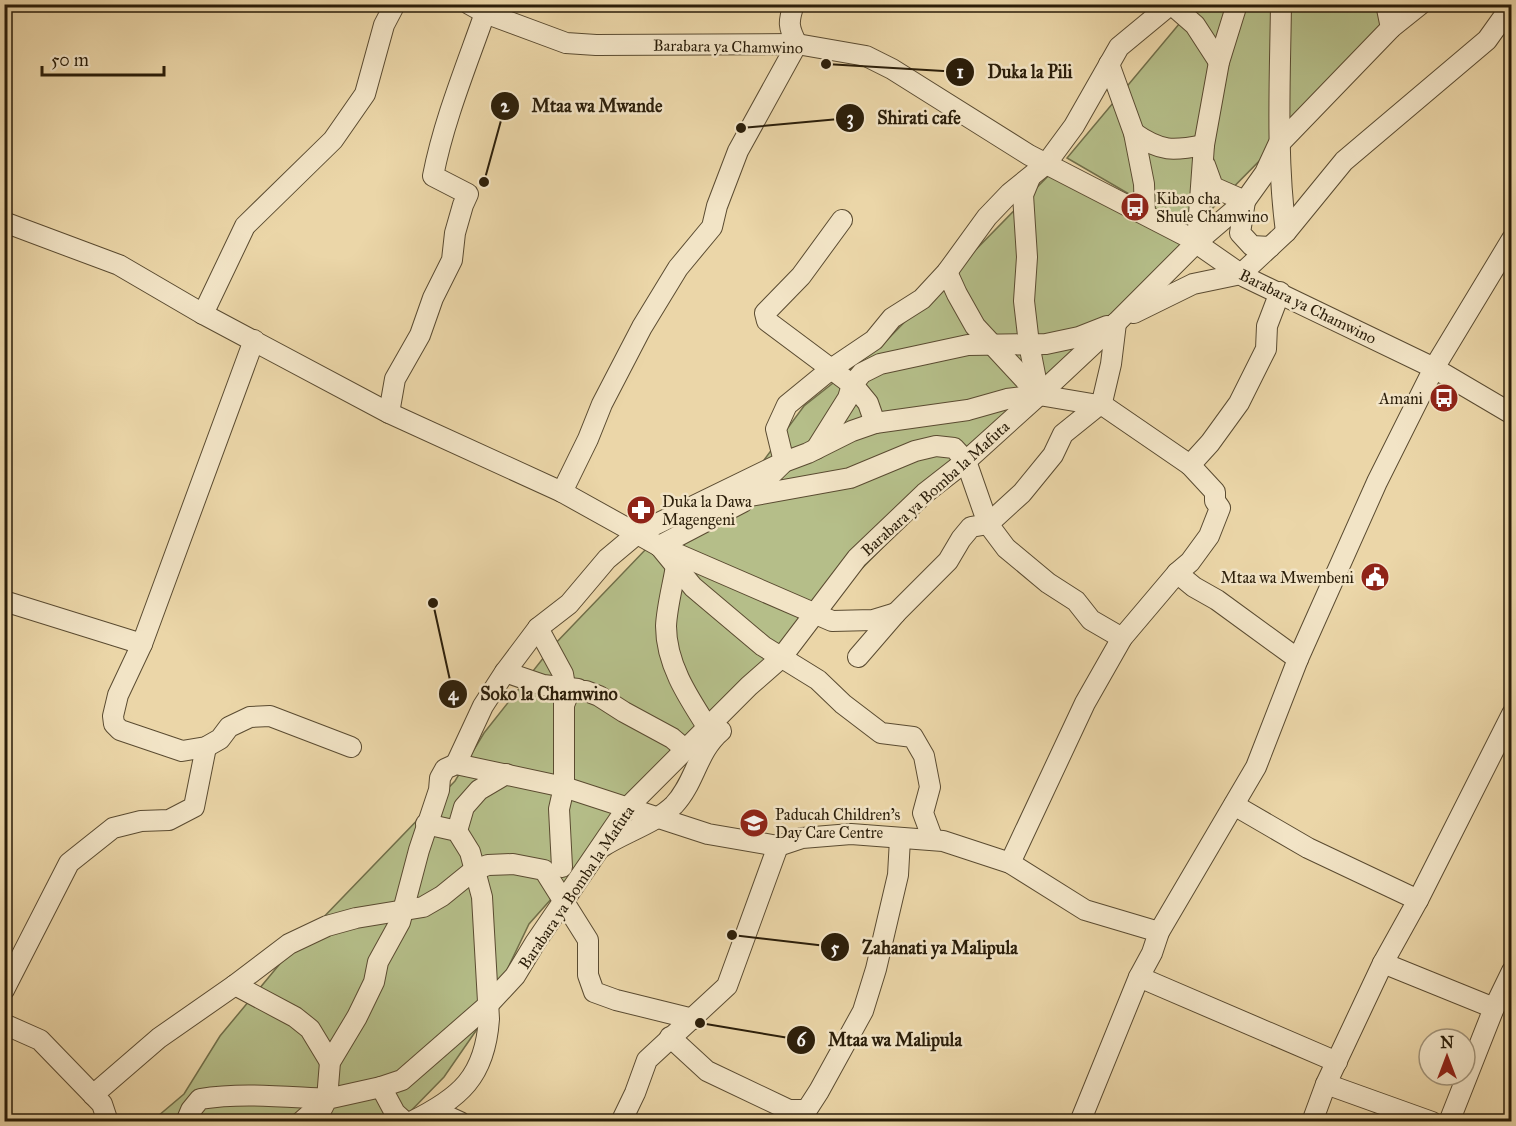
<svg xmlns="http://www.w3.org/2000/svg" width="1516" height="1126" viewBox="0 0 1516 1126" font-family="'IM FELL Great Primer',serif">
	<style>
		.green { fill: #b5be89; stroke: #706e49; stroke-width: 1.5 }
		.lines { fill: none; stroke-linecap: round; stroke-linejoin: round }
		.minor-casing { stroke: #5a4b31; stroke-width: 22 }
		.minor { stroke: #f2e4c6; stroke-width: 20 }
		.labels { text-anchor: middle; stroke-width: 5; stroke-linejoin: round; paint-order: stroke }
		.street-label { font-size: 16px; fill: #2a1d09; stroke: #f2e4c6 }
		.poi-label { font-size: 16px; fill: #2a1d09; stroke: #f2e4c6; text-anchor: start }
		.leader { fill: none; stroke: #2a1d09; stroke-width: 2 }
		.callout-dot { fill: #2a1d09; stroke: #f2e4c6; stroke-width: 2 }
		.mark-label { font-size: 18px; text-anchor: middle; font-weight: bold; fill: #fff }
		.callout-label { font-size: 18px; text-anchor: middle; font-weight: bold; fill: #2a1d09; stroke: #f2e4c6; stroke-width: 5; stroke-linejoin: round; paint-order: stroke }
	</style>
	<rect width="100%" height="100%" fill="#ebd6a8"/>
	<filter id="stains"><feTurbulence type="fractalNoise" baseFrequency=".00333" numOctaves="4"/><feColorMatrix values="0 0 0 0 .2 0 0 0 0 .09 0 0 0 0 .02 0 0 0 .5 -.17"/></filter>
	<radialGradient id="worn" r=".72"><stop offset=".6" stop-color="#630" stop-opacity="0"/><stop offset="1" stop-color="#630" stop-opacity=".3"/></radialGradient>
	<g class="green">
		<path d="M1195,5H1417L1368,51L1191,230L1067,158Z"/>
		<path d="M1057,167L1186,240L805,626L641,798L529,924L482,1022L444,1077L401,1121L151,1122L184,1094L220,1036L288,954L455,781L484,733L552,647L646,549L739,494L804,406L885,342Z"/>
	</g>
	<g class="lines">
		<g class="minor-casing">
			<g id="minor">
				<path d="M469,4L485,13L566,43L596,45L797,44L866,56L892,69L1029,155L1186,236L1245,277L1434,368L1512,414"/>
				<path d="M1171,4L1195,25L1219,62"/>
				<path d="M1281,4C1280,81 1276,156 1286,232"/>
				<path d="M1386,4L1391,28"/>
				<path d="M1109,64L1134,133L1144,184L1145,214"/>
				<path d="M1134,133C1161,152 1173,151 1204,145"/>
				<path d="M1205,165L1213,187L1245,201L1240,233L1252,246L1270,247"/>
				<path d="M1030,178L1023,195L1027,257L1024,301L1029,344L1039,395"/>
				<path d="M842,220L801,276L765,313L767,321L854,386L868,403L875,423"/>
				<path d="M4,222L119,265L203,314L389,413L562,492L659,546L832,621L873,620L896,613"/>
				<path d="M1197,242L1204,145L1219,62L1237,4"/>
				<path d="M947,272L957,294L975,326L1039,395"/>
				<path d="M1134,313L1193,284L1241,274L1286,232L1344,161L1487,40L1512,5"/>
				<path d="M203,314L245,226L333,140L365,94L384,25L395,4"/>
				<path d="M254,340L142,644L118,695L113,716L114,724L120,730L182,751L206,747L220,739L229,727L250,717L270,716L351,747"/>
				<path d="M389,413L395,379L420,335L433,298L452,260L455,233L463,205L468,194L433,176C444,120 466,67 485,13"/>
				<path d="M816,449L848,398L852,385L862,373L880,364L968,345L1046,344L1079,337L1107,326"/>
				<path d="M1190,465L1210,443L1239,403L1266,349L1267,326L1280,292"/>
				<path d="M562,492L588,439L602,404L642,327L678,268L712,227L717,206L738,151L797,44C788,27 788,22 794,4"/>
				<path d="M750,496L850,478L915,451L936,446L954,448L966,461L988,524L1006,548L1048,583L1076,601L1091,620L1122,638"/>
				<path d="M659,546L743,502L784,462L808,453L852,431L875,423L968,410L1007,399L1039,395L1104,406L1190,465L1215,492V501L1220,508L1209,536L1190,562L1177,573L1194,587L1217,600L1298,659"/>
				<path d="M661,548L693,587L763,646L818,680L843,704L881,733L913,737L924,756L930,787L923,813L933,840"/>
				<path d="M676,566C673,585 667,606 666,626C666,664 688,697 708,728"/>
				<path d="M4,601L142,644"/>
				<path d="M538,628L563,674L565,686L564,705"/>
				<path d="M858,657L896,613L948,561L961,539L971,527L988,524L1022,493L1053,455L1063,434L1099,405L1103,398L1111,364L1116,323"/>
				<path d="M505,672L543,685L578,689"/>
				<path d="M456,764L483,706L505,672L538,628L569,604L607,559L638,533L784,462L776,429L787,405L831,369L874,340L892,318L922,299L947,272L987,217L1010,193L1046,164L1074,126L1119,47L1171,4"/>
				<path d="M1234,805L1308,848L1418,900"/>
				<path d="M457,831L464,807L479,790L506,774"/>
				<path d="M602,847C623,833 656,823 674,805C695,783 697,751 721,731"/>
				<path d="M1010,863L1085,703L1122,638L1177,573"/>
				<path d="M562,867L559,809L564,787V705L568,695L573,691H586L599,696L624,712L672,738L686,750"/>
				<path d="M1383,963L1494,1008"/>
				<path d="M1139,977L1337,1062"/>
				<path d="M235,985L295,1017L310,1029L330,1062"/>
				<path d="M4,990L69,863L113,828L141,821L169,820L194,807L206,747"/>
				<path d="M4,1024L40,1040L102,1104L108,1122"/>
				<path d="M670,1037L707,1071L789,1110H805"/>
				<path d="M1326,1084L1432,1122"/>
				<path d="M381,1087L395,1113L405,1122"/>
				<path d="M93,1095L159,1038L235,985L289,944L327,926L356,918L423,907L442,896L474,870L488,865L513,864L544,870L588,940V975L594,992L616,1000L693,1019"/>
				<path d="M434,1110L460,1122"/>
				<path d="M186,1122L191,1110L200,1099C242,1092 285,1097 327,1099"/>
				<path d="M301,1122L327,1099L330,1062L357,1017L374,982L378,962L400,922L419,850L439,790L440,778L445,769L456,764L564,787L708,834L778,846L802,838L851,834L943,841L1010,863L1085,910L1159,932"/>
				<path d="M315,1122L327,1099L381,1087L402,1080L488,1005L515,976L535,943L627,808L749,686L781,658L857,558L925,493L966,461L1039,395L1116,323L1197,242L1245,201L1265,173L1278,145L1391,28L1421,4"/>
				<path d="M411,1122C460,1098 485,1077 489,1019L482,897L470,852L457,831L426,824"/>
				<path d="M621,1122L635,1093L647,1060L727,986L778,846"/>
				<path d="M799,1122L819,1091L863,1011L876,969L898,875L900,839"/>
				<path d="M1080,1122L1139,977L1152,953L1159,932L1256,767L1298,659L1377,482L1434,368L1512,239"/>
				<path d="M1312,1122L1326,1084L1383,963L1418,900L1512,714"/>
				<path d="M1449,1122L1494,1008L1512,971"/>
			</g>
		</g>
		<use href="#minor" class="minor"/>
	</g>
	<defs>
		<g id="bus-disc" transform="scale(1.5)"><circle r="9.5" fill="#8f2418" stroke="#f2e4c6"/><path d="M-5-6H5V4H4V6H2V4H-2V6H-4V4H-5ZM-3.5-4V0h7V-4ZM-3.5 1.2v1.5H-2V1.2ZM2 1.2v1.5H3.5V1.2Z" fill="#fff"/></g>
		<g id="pharmacy-disc" transform="scale(1.5)"><circle r="9.5" fill="#8f2418" stroke="#f2e4c6"/><path d="M-2-6h4v4h4v4h-4v4h-4v-4h-4v-4h4Z" fill="#fff"/></g>
		<g id="civic-disc" transform="scale(1.5)"><circle r="9.5" fill="#8f2418" stroke="#f2e4c6"/><path d="M-.6-6.5H3V-4.5H.6V-3L4-1V1h2V6H-6V1h2V-1L-.6-3ZM-1.2 2.5V6h2.4V2.5Z" fill="#fff"/></g>
		<g id="school-disc" transform="scale(1.5)"><circle r="9.5" fill="#8f2418" stroke="#f2e4c6"/><path d="M0-5L7-2L0 1L-7-2ZM-4 1L0 2.5L4 1V4Q0 6-4 4Z" fill="#fff"/></g>
	</defs>
	<g fill-rule="evenodd">
		<use href="#bus-disc" x="1135" y="207"/>
		<use href="#bus-disc" x="1444" y="398"/>
		<use href="#pharmacy-disc" x="641" y="510"/>
		<use href="#civic-disc" x="1375" y="577"/>
		<use href="#school-disc" x="754" y="823"/>
	</g>
	<g class="labels">
		<g class="street-label">
			<text transform="translate(728 46) rotate(1)" y="6">Barabara ya Chamwino</text>
			<text transform="translate(1308 306) rotate(26)" y="6">Barabara ya Chamwino</text>
			<text transform="translate(935 488) rotate(-42)" y="6">Barabara ya Bomba la Mafuta</text>
			<text transform="translate(576 887) rotate(-56)" y="6">Barabara ya Bomba la Mafuta</text>
		</g>
		<g class="poi-label">
			<text x="1156" y="204">Kibao cha<tspan x="1156" dy="18">Shule Chamwino</tspan></text>
			<text x="1423" y="404" text-anchor="end">Amani</text>
			<text x="662" y="507">Duka la Dawa<tspan x="662" dy="18">Magengeni</tspan></text>
			<text x="1354" y="583" text-anchor="end">Mtaa wa Mwembeni</text>
			<text x="775" y="820">Paducah Children's<tspan x="775" dy="18">Day Care Centre</tspan></text>
		</g>
	</g>
	<path class="leader" d="M826 64L960 72M484 182L505 106M741 128L850 118M433 603L453 694M732 935L835 947M700 1023L801 1040"/>
	<g class="callout-dot">
		<circle cx="826" cy="64" r="6"/>
		<circle cx="484" cy="182" r="6"/>
		<circle cx="741" cy="128" r="6"/>
		<circle cx="433" cy="603" r="6"/>
		<circle cx="732" cy="935" r="6"/>
		<circle cx="700" cy="1023" r="6"/>
		<circle cx="960" cy="72" r="15"/>
		<circle cx="505" cy="106" r="15"/>
		<circle cx="850" cy="118" r="15"/>
		<circle cx="453" cy="694" r="15"/>
		<circle cx="835" cy="947" r="15"/>
		<circle cx="801" cy="1040" r="15"/>
	</g>
	<g class="mark-label">
		<text x="960" y="78">1</text>
		<text x="505" y="112">2</text>
		<text x="850" y="124">3</text>
		<text x="453" y="700">4</text>
		<text x="835" y="954">5</text>
		<text x="801" y="1046">6</text>
	</g>
	<g class="callout-label">
		<text x="1030" y="78">Duka la Pili</text>
		<text x="597" y="112">Mtaa wa Mwande</text>
		<text x="919" y="124">Shirati cafe</text>
		<text x="549" y="700">Soko la Chamwino</text>
		<text x="940" y="954">Zahanati ya Malipula</text>
		<text x="895" y="1046">Mtaa wa Malipula</text>
	</g>
	<rect width="1516" height="1126" fill="none" stroke="#ebd6a8" stroke-width="24"/>
	<rect x="6" y="6" width="1504" height="1114" fill="none" stroke="#2a1d09" stroke-width="3"/>
	<rect x="12" y="12" width="1492" height="1102" fill="none" stroke="#2a1d09" stroke-width="1.5"/>
	<g transform="translate(1447 1057)"><circle r="28" fill="#f2e4c6" stroke="#a2947a" stroke-width="1.5"/>
	<path d="M0-4.5L10 22L0 15L-10 22Z" fill="#8f2418"/>
	<text y="-9" font-size="16" font-weight="bold" text-anchor="middle" fill="#2a1d09">N</text>
	</g>
	<path d="M42 66v9h122v-9" fill="none" stroke="#2a1d09" stroke-width="3"/>
	<text x="51" y="66" font-size="18" fill="#2a1d09" stroke="#f2e4c6" stroke-width="4.5" paint-order="stroke">50 m</text>
	<rect width="100%" height="100%" filter="url(#stains)"/>
	<rect width="100%" height="100%" fill="url(#worn)"/>
</svg>
